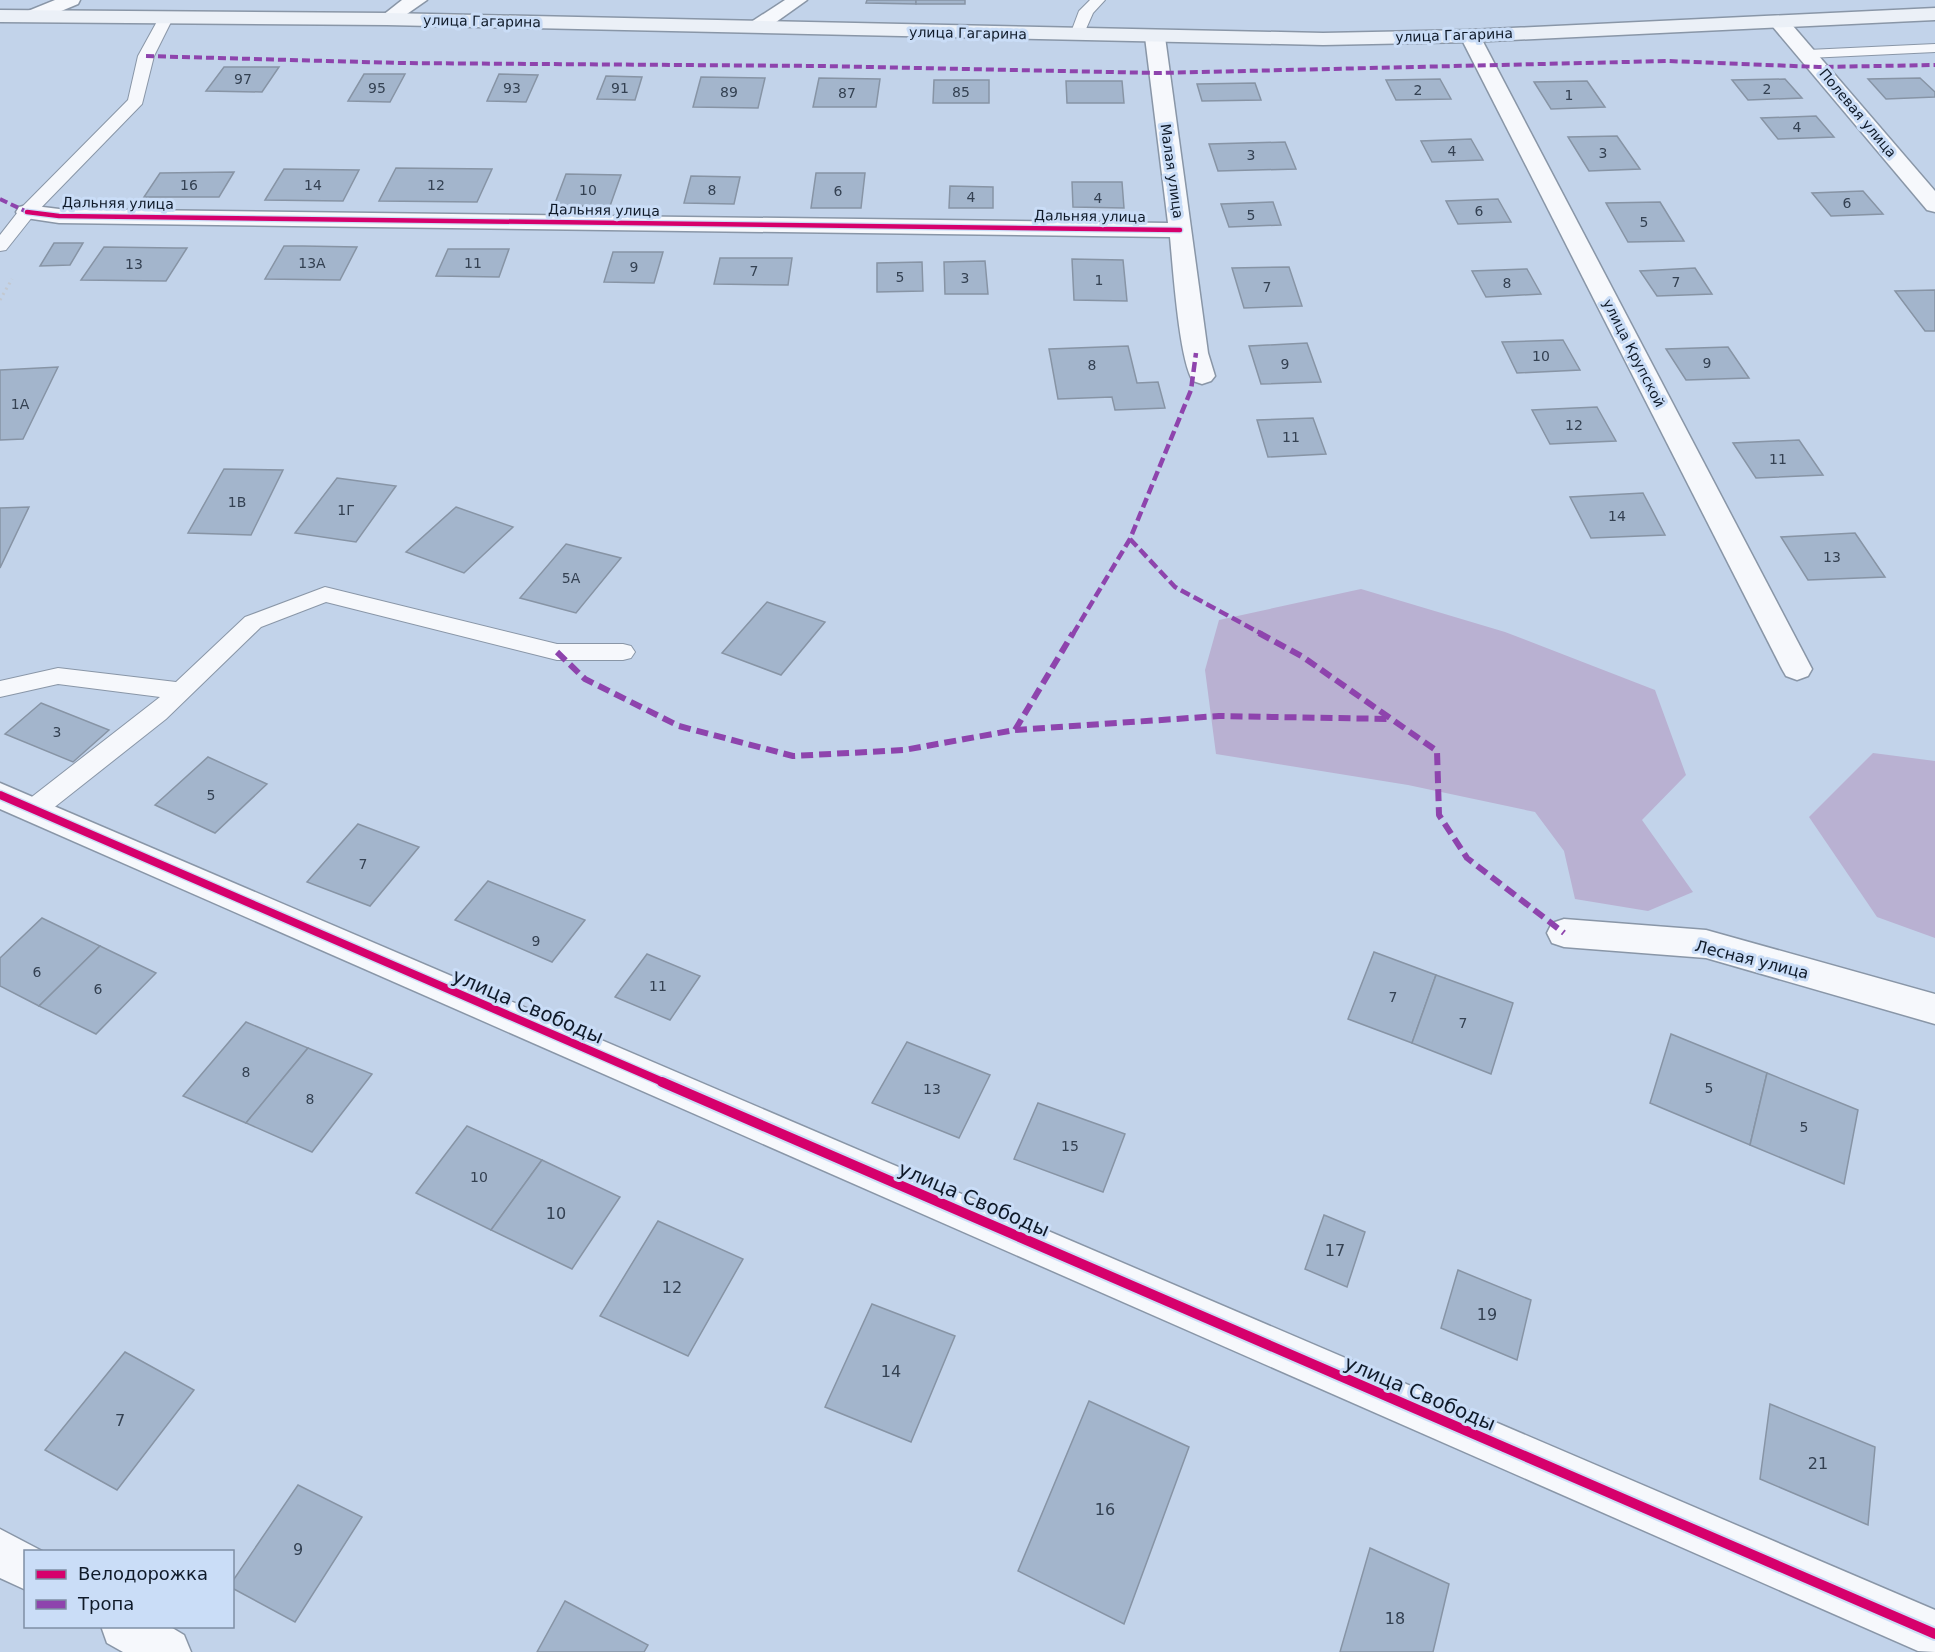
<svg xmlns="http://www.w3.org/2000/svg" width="1935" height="1652" viewBox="0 0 1935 1652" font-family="'DejaVu Sans',sans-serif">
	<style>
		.green { fill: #b9b1d2 }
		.building { fill: #a3b5cc; stroke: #8794a5; stroke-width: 1.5 }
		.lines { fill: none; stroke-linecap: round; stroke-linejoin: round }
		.service-casing { stroke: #8996a7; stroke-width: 2 }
		.minor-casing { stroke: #8996a7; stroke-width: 3 }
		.tertiary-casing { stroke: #8996a7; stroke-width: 3 }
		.secondary-casing { stroke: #8996a7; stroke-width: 3 }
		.path { stroke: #c3c8d0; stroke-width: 3; stroke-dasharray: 2 4; stroke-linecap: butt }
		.service { fill: #f6f8fc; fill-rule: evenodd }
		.minor { fill: #f6f8fc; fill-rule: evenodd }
		.tertiary { fill: #f6f8fc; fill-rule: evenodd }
		.secondary { fill: #ebf0f7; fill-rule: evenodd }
		.quiet-far2 { stroke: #8e44ad; stroke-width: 4; stroke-dasharray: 8 4; stroke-linecap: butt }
		.quiet-far1 { stroke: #8e44ad; stroke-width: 4.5; stroke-dasharray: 10 4.5; stroke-linecap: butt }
		.quiet { stroke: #8e44ad; stroke-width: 6; stroke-dasharray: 12 6; stroke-linecap: butt }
		.cycleway-far2-casing { stroke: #caddf7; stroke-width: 7 }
		.cycleway-far1-casing { stroke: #caddf7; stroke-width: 11 }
		.cycleway-casing { stroke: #caddf7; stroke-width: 14 }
		.cycleway-far2 { stroke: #d6006c; stroke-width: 4.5 }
		.cycleway-far1 { stroke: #d6006c; stroke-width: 8 }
		.cycleway { stroke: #d6006c; stroke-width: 10 }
		.labels { text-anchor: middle; stroke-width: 6; stroke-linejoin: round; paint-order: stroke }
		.far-street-label { font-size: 14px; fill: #0f1a29; stroke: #caddf7 }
		.number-label { font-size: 14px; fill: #344152 }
		.street-label { font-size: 16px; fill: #0f1a29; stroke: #caddf7 }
		.near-number-label { font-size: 16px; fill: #344152 }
		.near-street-label { font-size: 20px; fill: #0f1a29; stroke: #caddf7 }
	</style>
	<rect width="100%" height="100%" fill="#c2d3ea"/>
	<g class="green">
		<path d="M1361,589L1505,632L1655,690L1686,775L1642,820L1693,892L1648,911L1575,899L1564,851L1535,812L1408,785L1216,754L1205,670L1219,620Z"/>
		<path d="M1873,753L1935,761V938L1877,917L1809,817Z"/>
	</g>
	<g class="building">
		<path d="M867,0H916V4L866,3Z"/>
		<rect x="916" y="0" width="49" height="4"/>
		<path d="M224,67H279L262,92L206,91Z"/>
		<path d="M364,74H405L390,102L348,101Z"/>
		<path d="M499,74L538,75L526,102L487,101Z"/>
		<path d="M606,76L642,77L635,100L597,99Z"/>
		<path d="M701,77L765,78L758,108L693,107Z"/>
		<path d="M819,78L880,79L876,107H813Z"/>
		<path d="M1920,78L1935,92V97L1886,99L1868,79Z"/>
		<path d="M1440,79L1451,99L1396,100L1386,80Z"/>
		<path d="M1785,79L1802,98L1748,100L1732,80Z"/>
		<path d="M934,80H989V103H933Z"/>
		<path d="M1066,81H1122L1124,103H1067Z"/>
		<path d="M1587,81L1605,107L1551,109L1534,82Z"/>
		<path d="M1255,83L1261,100L1202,101L1197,84Z"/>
		<path d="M1816,116L1834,137L1778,139L1761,118Z"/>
		<path d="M1617,136L1640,169L1589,171L1568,137Z"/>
		<path d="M1471,139L1483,160L1432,162L1421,141Z"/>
		<path d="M1285,142L1296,169L1218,171L1209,144Z"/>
		<path d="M396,168L492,169L477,202L379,201Z"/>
		<path d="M284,169L359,170L343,201L265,200Z"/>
		<path d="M234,172L219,197H144L160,173Z"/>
		<path d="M816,173H865L861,208H811Z"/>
		<path d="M566,174L621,175L610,206H554Z"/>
		<path d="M691,176L740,177L734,204L684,203Z"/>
		<path d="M1072,182H1122L1124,208L1073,207Z"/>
		<path d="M950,186L993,187V208H949Z"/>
		<path d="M1863,191L1883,214L1831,216L1812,193Z"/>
		<path d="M1498,199L1511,222L1458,224L1446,201Z"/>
		<path d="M1273,202L1281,225L1229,227L1221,204Z"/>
		<path d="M1660,202L1684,241L1628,242L1606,203Z"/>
		<path d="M54,243H83L70,265L40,266Z"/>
		<path d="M284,246H303L357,247L340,280L265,279Z"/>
		<path d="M104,247L176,248H187L166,281L81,280Z"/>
		<path d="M448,249H509L499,277L436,276Z"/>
		<path d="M613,252H663L654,283L604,282Z"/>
		<path d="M720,258H792L788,285L714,284Z"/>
		<path d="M1072,259L1123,260L1127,301L1074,300Z"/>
		<path d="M985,261L988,294H945L944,262Z"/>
		<path d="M922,262L923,291L877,292V263Z"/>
		<path d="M1289,267L1302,306L1244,308L1232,268Z"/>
		<path d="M1695,268L1712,294L1657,296L1640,271Z"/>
		<path d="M1527,269L1541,294L1486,297L1472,271Z"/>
		<path d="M1935,290V331H1925L1895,291Z"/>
		<path d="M1563,340L1580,370L1517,373L1502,342Z"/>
		<path d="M1307,343L1321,382L1261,384L1249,346Z"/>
		<path d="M1128,346L1137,383L1158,382L1165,408L1115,410L1112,397L1058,399L1049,349Z"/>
		<path d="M1728,347L1749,378L1686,380L1666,349Z"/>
		<path d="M58,367L23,439L0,440V370Z"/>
		<path d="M1597,407L1616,441L1550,444L1532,410Z"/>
		<path d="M1313,418L1326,454L1268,457L1257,420Z"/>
		<path d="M1799,440L1823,475L1756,478L1733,443Z"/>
		<path d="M224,469L283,470L251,535L188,533Z"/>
		<path d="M337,478L396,486L356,542L295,533Z"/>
		<path d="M1643,493L1665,535L1591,538L1570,497Z"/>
		<path d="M29,507L0,568V508Z"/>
		<path d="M456,507L513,527L464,573L406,552Z"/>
		<path d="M1855,533L1885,577L1808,580L1781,537Z"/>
		<path d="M566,544L621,558L576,613L520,598Z"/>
		<path d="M767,602L825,622L781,675L722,653Z"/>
		<path d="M41,703L109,730L73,762L5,734Z"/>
		<path d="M208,757L267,784L215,833L155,805Z"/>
		<path d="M358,824L419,847L370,906L307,882Z"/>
		<path d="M488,881L585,920L552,962L455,920Z"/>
		<path d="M42,918L100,946L39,1006L0,986V958Z"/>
		<path d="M100,946L156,973L96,1034L39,1006Z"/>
		<path d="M1374,952L1436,975L1412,1043L1348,1019Z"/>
		<path d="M647,954L700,976L670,1020L615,997Z"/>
		<path d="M1436,975L1513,1003L1491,1074L1412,1043Z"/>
		<path d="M246,1022L308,1048L246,1123L183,1096Z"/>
		<path d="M1671,1034L1767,1073L1750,1145L1650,1103Z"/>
		<path d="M907,1042L990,1075L959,1138L872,1103Z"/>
		<path d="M308,1048L372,1074L312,1152L246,1123Z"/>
		<path d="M1767,1073L1858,1110L1844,1184L1750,1145Z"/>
		<path d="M1038,1103L1125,1134L1103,1192L1014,1159Z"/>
		<path d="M467,1126L542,1160L491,1230L416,1193Z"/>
		<path d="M542,1160L620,1197L572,1269L491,1230Z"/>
		<path d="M1324,1215L1365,1232L1347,1287L1305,1269Z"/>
		<path d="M658,1221L743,1259L688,1356L600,1316Z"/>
		<path d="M1458,1270L1531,1300L1517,1360L1441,1328Z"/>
		<path d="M872,1304L955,1336L911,1442L825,1407Z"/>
		<path d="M125,1352L194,1390L117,1490L45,1450Z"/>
		<path d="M1089,1401L1189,1447L1124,1624L1018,1571Z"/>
		<path d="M1770,1404L1875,1447L1868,1525L1760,1479Z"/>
		<path d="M298,1485L362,1517L295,1622L232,1588V1582Z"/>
		<path d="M1370,1548L1449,1584L1433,1652H1340Z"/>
		<path d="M565,1601L648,1645L644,1652H537Z"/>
	</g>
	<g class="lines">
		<g class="service-casing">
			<g id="service">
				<path d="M1090,0H1105L1093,13L1082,38H1072L1070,35L1079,11Z"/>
				<path d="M167,12L174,16L154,56L142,104L33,216L6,250L0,251V235L21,208L128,100L138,56L160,16Z"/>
				<path d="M1935,44V52L1808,58L1801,54L1808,50Z"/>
				<path d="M325,587L557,644H623L631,646L635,652L631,658L623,660H557L326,602L261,627L166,719L42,817L33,820L24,817L20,810L24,803L160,697L58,684L0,697V681L58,668L176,682L245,617Z"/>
			</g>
		</g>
		<g class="minor-casing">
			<g id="minor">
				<path d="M55,0H80L78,4L42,19H28L26,15L28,11Z"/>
				<path d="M402,0H427L394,23H380L378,19Z"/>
				<path d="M785,0H807L762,32H748L746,28L748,24Z"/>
				<path d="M1780,17L1787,19L1935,191V212L1927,210L1773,27L1771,23L1773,19Z"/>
				<path d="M1470,30L1477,32L1480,36L1812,669L1808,676L1797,680L1786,676L1782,669L1460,36L1463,32Z"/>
				<path d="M1155,31L1162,33L1165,37L1208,353L1215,376L1211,381L1202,384L1193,381C1179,360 1173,267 1170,237L59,223L19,217L16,212L19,207L27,205L59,209L1168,223L1145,37L1148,33Z"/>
				<path d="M0,783L1935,1610V1652L1918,1651L0,809Z"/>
				<path d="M1564,919L1706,930L1935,994V1024L1706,958L1564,947L1552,943L1547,933L1552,923Z"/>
			</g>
		</g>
		<g class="tertiary-casing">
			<g id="tertiary">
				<path d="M0,1529L42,1551L26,1552V1590L0,1578Z"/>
				<path d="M101,1626H169L184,1635L191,1652H123L107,1643Z"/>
			</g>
		</g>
		<g class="secondary-casing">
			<path id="secondary" d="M1935,8V20L1470,42L1323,45L387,25L0,22V10L387,13L1323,33L1470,30Z"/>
		</g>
		<path class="path" d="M0,300L12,279"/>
		<use href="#service" class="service"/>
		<use href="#minor" class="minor"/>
		<use href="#tertiary" class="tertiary"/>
		<use href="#secondary" class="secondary"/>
		<g class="quiet-far2">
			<path d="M146,56L400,63L820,66L1159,73L1668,61L1819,67L1935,65"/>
			<path d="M0,199L27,212"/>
		</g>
		<g class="quiet-far1">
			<path d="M1130,539L1175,587L1262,634"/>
			<path d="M1073,634L1130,539L1191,390L1196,353"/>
		</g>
		<g class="quiet">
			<path d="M1259,633L1303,657L1437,751L1439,815L1467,858L1564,933"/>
			<path d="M557,652L585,679L679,726L793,756L904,750L1015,730L1073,633"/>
			<path d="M1015,730L1219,716L1392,719"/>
		</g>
		<g class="cycleway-far2-casing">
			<path id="cycleway-far2" d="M27,212L59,216L1180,230"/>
		</g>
		<g class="cycleway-far1-casing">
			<path id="cycleway-far1" d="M0,795L665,1083"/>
		</g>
		<g class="cycleway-casing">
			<path id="cycleway" d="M662,1082L1935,1634"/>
		</g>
		<use href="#cycleway-far2" class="cycleway-far2"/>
		<use href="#cycleway-far1" class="cycleway-far1"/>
		<use href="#cycleway" class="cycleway"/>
	</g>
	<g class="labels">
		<g class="far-street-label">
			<text transform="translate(482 21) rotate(1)" y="5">улица Гагарина</text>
			<text transform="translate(968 33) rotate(1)" y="5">улица Гагарина</text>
			<text transform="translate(1454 35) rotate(-2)" y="5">улица Гагарина</text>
			<text transform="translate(1858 113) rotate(50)" y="5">Полевая улица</text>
			<text transform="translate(1172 171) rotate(82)" y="5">Малая улица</text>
			<text transform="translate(118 203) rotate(1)" y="5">Дальняя улица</text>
			<text transform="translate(604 210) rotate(1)" y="5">Дальняя улица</text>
			<text transform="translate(1090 216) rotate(1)" y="5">Дальняя улица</text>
			<text transform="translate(1634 353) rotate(63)" y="5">улица Крупской</text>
		</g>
		<g class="number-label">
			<text x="243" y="84">97</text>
			<text x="377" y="93">95</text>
			<text x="512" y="93">93</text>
			<text x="620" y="93">91</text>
			<text x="1767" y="94">2</text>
			<text x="1418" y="95">2</text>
			<text x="729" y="97">89</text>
			<text x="961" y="97">85</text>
			<text x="847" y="98">87</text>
			<text x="1569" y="100">1</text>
			<text x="1797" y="132">4</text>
			<text x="1452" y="156">4</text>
			<text x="1603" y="158">3</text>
			<text x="1251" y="160">3</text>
			<text x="189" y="190">16</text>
			<text x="313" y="190">14</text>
			<text x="436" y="190">12</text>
			<text x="588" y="195">10</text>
			<text x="712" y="195">8</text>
			<text x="838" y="196">6</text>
			<text x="971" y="202">4</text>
			<text x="1098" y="203">4</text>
			<text x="1847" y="208">6</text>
			<text x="1479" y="216">6</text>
			<text x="1251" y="220">5</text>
			<text x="1644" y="227">5</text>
			<text x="312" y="268">13А</text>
			<text x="473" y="268">11</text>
			<text x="134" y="269">13</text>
			<text x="634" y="272">9</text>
			<text x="754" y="276">7</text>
			<text x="900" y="282">5</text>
			<text x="965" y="283">3</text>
			<text x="1099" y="285">1</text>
			<text x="1676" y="287">7</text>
			<text x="1507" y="288">8</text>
			<text x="1267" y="292">7</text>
			<text x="1541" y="361">10</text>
			<text x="1707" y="368">9</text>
			<text x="1285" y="369">9</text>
			<text x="1092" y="370">8</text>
			<text x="20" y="409">1А</text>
			<text x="1574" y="430">12</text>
			<text x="1291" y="442">11</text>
			<text x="1778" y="464">11</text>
			<text x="237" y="507">1В</text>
			<text x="346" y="515">1Г</text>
			<text x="1617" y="521">14</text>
			<text x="1832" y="562">13</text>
			<text x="571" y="583">5А</text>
			<text x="57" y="737">3</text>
			<text x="211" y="800">5</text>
			<text x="363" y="869">7</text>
			<text x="536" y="946">9</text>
			<text x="37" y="977">6</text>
			<text x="658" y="991">11</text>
			<text x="98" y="994">6</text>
			<text x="1393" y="1002">7</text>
			<text x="1463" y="1028">7</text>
			<text x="246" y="1077">8</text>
			<text x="1709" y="1093">5</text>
			<text x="932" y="1094">13</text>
			<text x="310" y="1104">8</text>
			<text x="1804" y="1132">5</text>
			<text x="1070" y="1151">15</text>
			<text x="479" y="1182">10</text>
		</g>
		<g class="street-label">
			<text transform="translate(1752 959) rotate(14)" y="6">Лесная улица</text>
		</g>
		<g class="near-number-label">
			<text x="556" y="1219">10</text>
			<text x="1335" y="1256">17</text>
			<text x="672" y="1293">12</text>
			<text x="1487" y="1320">19</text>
			<text x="891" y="1377">14</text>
			<text x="120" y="1426">7</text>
			<text x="1818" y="1469">21</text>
			<text x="1105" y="1515">16</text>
			<text x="298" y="1555">9</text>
			<text x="1395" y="1624">18</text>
		</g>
		<g class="near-street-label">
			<text transform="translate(528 1006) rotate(23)" y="7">улица Свободы</text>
			<text transform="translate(974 1199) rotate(23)" y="7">улица Свободы</text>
			<text transform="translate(1420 1393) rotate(23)" y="7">улица Свободы</text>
		</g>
	</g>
	<rect x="24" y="1550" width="210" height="78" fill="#caddf7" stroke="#7f8fa5" stroke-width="1.5"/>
	<rect x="36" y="1570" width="30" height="9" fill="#d6006c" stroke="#7f8fa5" stroke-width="1.5"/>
	<text x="78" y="1580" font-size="18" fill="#0f1a29">Велодорожка</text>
	<rect x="36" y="1600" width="30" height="9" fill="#8e44ad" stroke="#7f8fa5" stroke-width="1.5"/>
	<text x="78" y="1610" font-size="18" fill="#0f1a29">Тропа</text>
</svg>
